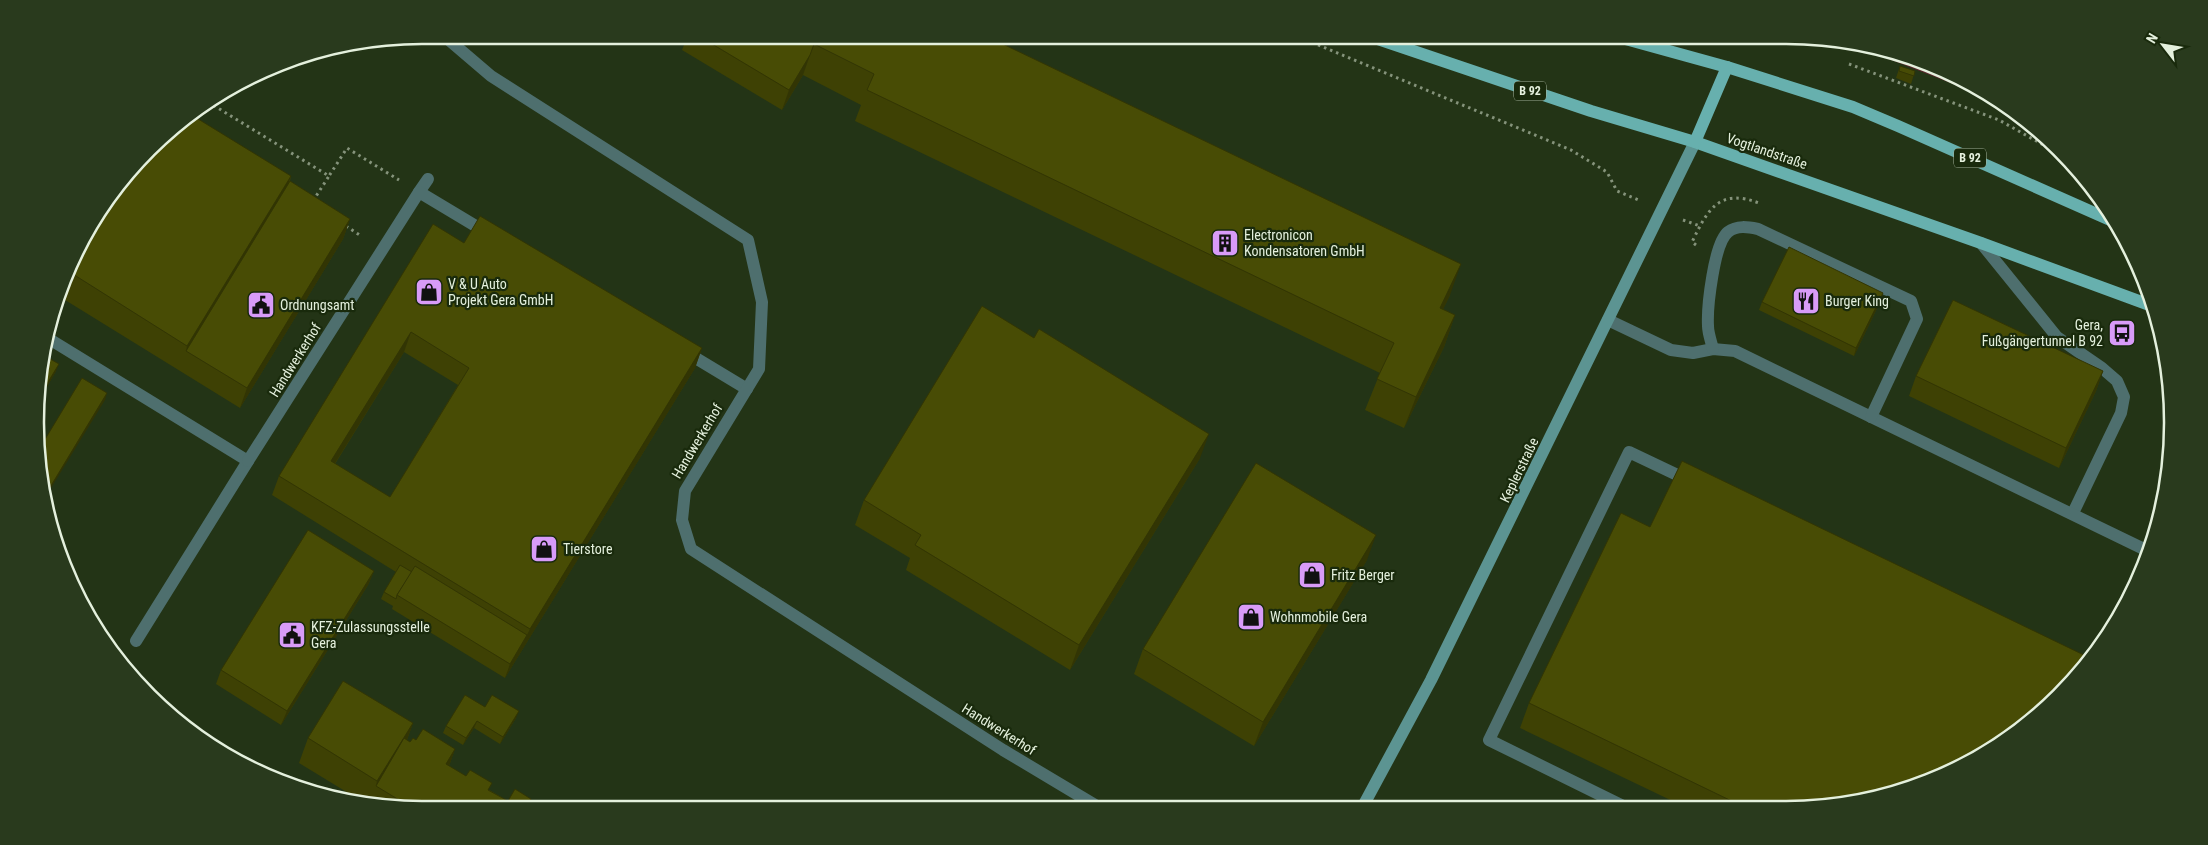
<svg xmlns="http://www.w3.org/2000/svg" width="2208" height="845" viewBox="0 0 2208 845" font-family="'Roboto Condensed',sans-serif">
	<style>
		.green { fill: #5d272e }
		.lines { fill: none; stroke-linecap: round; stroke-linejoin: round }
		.path { stroke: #85937b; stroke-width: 3; stroke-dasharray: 2.5 4; stroke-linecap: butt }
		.lane { stroke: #4e6f6e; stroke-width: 12 }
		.street { stroke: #4e6f6e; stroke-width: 12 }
		.secondary { stroke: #5c9492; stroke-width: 12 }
		.primary { stroke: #67b0ae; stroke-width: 12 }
		.wall { fill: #3e4104; fill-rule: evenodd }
		.shaded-wall { fill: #323504 }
		.building { fill: #484c05; stroke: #323504; fill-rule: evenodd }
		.labels { text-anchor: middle; stroke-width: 4.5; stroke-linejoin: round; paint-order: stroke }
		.shield { fill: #192a0c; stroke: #a7b59e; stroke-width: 1 }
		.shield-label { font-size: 12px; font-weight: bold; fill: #e4f0dd }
		.street-label { font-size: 14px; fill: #e4f0dd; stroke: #192a0c }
		.poi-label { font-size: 14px; fill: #e4f0dd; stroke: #192a0c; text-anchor: start }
		.rim { fill: none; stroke: #e4f0dd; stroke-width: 2.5 }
	</style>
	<rect width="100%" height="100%" fill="#233416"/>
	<path class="green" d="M1782,35L1886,48L1957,75L2022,115L2037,129L1979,94L1858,47Z"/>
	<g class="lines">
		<g class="path">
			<path d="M1294,35L1571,150L1607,172L1617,191L1641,201"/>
			<path d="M1849,64L1999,120L2070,160"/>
			<path d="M208,102L329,176L347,148L399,180"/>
			<path d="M313,201L329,176"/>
			<path d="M1683,220L1700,226"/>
			<path d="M346,226L361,236"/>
			<path d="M1696,245L1692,242C1708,209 1719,188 1759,203"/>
		</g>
		<g class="lane">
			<path d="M419,192L428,179"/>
			<path d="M1981,243L2057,337L2102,368L2117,381L2124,397L2121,413L2073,513"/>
			<path d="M1608,320L1671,350L1693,353L1713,349L1735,351L2148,551"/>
			<path d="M46,337L248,461L136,641"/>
			<path d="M1713,349C1711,341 1708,333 1708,326C1707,307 1714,243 1728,232C1737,225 1748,227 1758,229L1911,301L1917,319L1871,417"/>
			<path d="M684,351L747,389"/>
			<path d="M248,461L419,192L489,234"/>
			<path d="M1365,803L1374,808"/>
			<path d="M1625,807L1489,740L1629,452L1690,481"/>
		</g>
		<path class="street" d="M443,35L491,76L748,240L762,302L759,369L685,491L682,520L691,549L1003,750L1100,808"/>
		<path class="secondary" d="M1362,808L1431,680L1695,142"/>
		<g class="primary">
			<path d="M1366,35L1591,111L1695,142L1981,243L2155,307"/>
			<path d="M1611,35L1727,67L1853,107L1898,126L2117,223"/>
			<path d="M1695,142L1727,67"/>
		</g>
	</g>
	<g class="wall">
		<path d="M688,35H984L1450,295L1443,309L1455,315L1444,347L1404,428L1365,410L1380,373L855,121L861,105L803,75L782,110L682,50Z"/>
		<path d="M1900,66L1915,71L1911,84L1896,78Z"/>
		<path d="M291,176L290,181L350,219L343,239L240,408L57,295L87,229Z"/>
		<path d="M464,243L702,348L695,368L505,678L392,609L393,606L381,599L384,592L396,572L272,495L279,476ZM404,352L458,385L390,497L335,464Z"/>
		<path d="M1881,300L1854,356L1759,310L1762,302Z"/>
		<path d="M2116,326L2131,331L2127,343L2112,338Z"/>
		<path d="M56,371L42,395L39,393L38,372Z"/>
		<path d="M2103,371L2096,391L2059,468L1909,396L1916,376Z"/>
		<path d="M1200,458L1070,670L906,570L910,558L855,525L864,500Z"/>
		<path d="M1367,560L1254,746L1134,674L1143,649Z"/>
		<path d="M374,571L368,585L281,725L216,684L221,670Z"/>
		<path d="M1529,703L1836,807H1685L1520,728Z"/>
		<path d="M485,707L516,718L500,744L474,728L463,745L443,733L446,726Z"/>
		<path d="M413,723L407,740L410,742L416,740L455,749L449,766L508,801L422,810L363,802L299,763L308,738Z"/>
	</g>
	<g class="shaded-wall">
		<path d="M810,55L803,75L782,110L789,90Z"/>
		<path d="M291,176L282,201L186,351L187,346Z"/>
		<path d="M350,219L343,239L240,408L247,388Z"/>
		<path d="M1461,264L1450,295L1429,339L1440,308Z"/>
		<path d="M1883,293L1881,300L1854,356L1856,348Z"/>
		<path d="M1455,315L1444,347L1404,428L1416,397Z"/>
		<path d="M411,332L404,352L324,481L331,461Z"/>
		<path d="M702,348L695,368L505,678L510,664L527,635L530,629Z"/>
		<path d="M59,364L56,371L42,395L45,387Z"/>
		<path d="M2103,371L2096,391L2059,468L2066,448Z"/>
		<path d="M107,393L105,400L43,501V499Z"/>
		<path d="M1209,434L1200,458L1070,670L1079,645Z"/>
		<path d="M1376,535L1367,560L1254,746L1263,722Z"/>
		<path d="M374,571L368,585L281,725L287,711Z"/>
		<path d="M519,711L516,718L500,744L503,737Z"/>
		<path d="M477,721L474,728L463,745L466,738Z"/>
		<path d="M413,723L404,748L376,786L377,781Z"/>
		<path d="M455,749L448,769L446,764Z"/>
		<path d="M531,799L527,810H525Z"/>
	</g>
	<g class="building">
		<path d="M697,35H819L814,44L810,55L789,90Z"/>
		<path d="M819,35H984L1461,264L1440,308L1455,315L1416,397L1377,379L1394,343L867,90L874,74L814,44Z"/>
		<path d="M1900,66L1915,71L1914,76L1899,71Z"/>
		<path d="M190,114L291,176L187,346L68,271L87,229L167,131Z"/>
		<path d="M290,181L350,219L247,388L186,351Z"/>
		<path d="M480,216L702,348L530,629L279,476L433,224L464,243ZM411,332L469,368L390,497L331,461Z"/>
		<path d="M1789,247L1883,293L1856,348L1762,302Z"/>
		<path d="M1953,300L2103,371L2066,448L1916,376Z"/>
		<path d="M982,306L1034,338L1039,329L1209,434L1079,645L915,545L921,535L864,500Z"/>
		<path d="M2116,326L2131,331L2130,336L2115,331Z"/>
		<path d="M45,356L59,364L45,387L39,384L38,372L40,364Z"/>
		<path d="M82,378L107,393L43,499L41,446Z"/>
		<path d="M1682,461L2088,657L2041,714L1957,770L1836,807H1744L1529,703L1621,513L1650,527Z"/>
		<path d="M1256,463L1376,535L1263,722L1143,649Z"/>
		<path d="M308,530L374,571L287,711L221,670Z"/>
		<path d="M400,565L412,572L397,595L396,599L384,592Z"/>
		<path d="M415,566L527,635L510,664L397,595Z"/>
		<path d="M343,681L413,723L377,781L308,738Z"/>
		<path d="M465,695L485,707L492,695L519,711L503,737L477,721L466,738L446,726Z"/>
		<path d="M423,729L455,749L446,764L466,776L470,770L492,783L488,790L508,801L515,789L531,799L525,810H422L414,809L376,786L404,738L410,742L413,738L416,740Z"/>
	</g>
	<defs>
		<g id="building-square" transform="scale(1.4375)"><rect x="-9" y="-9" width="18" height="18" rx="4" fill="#d89bf8" stroke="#192a0c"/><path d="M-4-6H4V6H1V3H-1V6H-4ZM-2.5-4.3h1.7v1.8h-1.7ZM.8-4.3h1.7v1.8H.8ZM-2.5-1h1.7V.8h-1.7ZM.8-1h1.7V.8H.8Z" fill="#111"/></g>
		<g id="shop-square" transform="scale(1.4375)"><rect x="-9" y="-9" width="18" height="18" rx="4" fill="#d89bf8" stroke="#192a0c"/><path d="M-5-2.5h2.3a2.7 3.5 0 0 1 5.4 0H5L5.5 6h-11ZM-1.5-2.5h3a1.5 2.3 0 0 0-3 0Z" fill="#111"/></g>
		<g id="restaurant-square" transform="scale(1.4375)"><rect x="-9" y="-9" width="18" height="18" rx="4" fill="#d89bf8" stroke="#192a0c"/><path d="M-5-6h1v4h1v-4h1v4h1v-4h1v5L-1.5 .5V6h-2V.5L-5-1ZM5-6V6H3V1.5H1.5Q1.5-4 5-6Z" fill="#111"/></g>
		<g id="civic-square" transform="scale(1.4375)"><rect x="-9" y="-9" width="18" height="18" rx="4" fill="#d89bf8" stroke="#192a0c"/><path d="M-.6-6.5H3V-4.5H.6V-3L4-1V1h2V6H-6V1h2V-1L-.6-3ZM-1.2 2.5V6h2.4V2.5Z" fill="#111"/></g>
		<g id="bus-square" transform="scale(1.4375)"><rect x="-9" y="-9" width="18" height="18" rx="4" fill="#d89bf8" stroke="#192a0c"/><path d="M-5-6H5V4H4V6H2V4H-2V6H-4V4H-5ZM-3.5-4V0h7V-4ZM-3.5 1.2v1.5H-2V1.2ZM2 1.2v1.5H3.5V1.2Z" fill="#111"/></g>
	</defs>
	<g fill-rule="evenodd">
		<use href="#building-square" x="1225" y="243"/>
		<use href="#shop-square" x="429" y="292"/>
		<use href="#restaurant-square" x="1806" y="301"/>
		<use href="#civic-square" x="261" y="305"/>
		<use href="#bus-square" x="2122" y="333"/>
		<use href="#shop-square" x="544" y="549"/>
		<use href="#shop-square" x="1312" y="575"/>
		<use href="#shop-square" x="1251" y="617"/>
		<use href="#civic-square" x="292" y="635"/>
	</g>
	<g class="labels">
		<g class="shield">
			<rect x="1514" y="81.5" width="32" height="19" rx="4"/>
			<rect x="1954" y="148.5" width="32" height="19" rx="4"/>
		</g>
		<g class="shield-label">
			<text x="1530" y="95">B 92</text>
			<text x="1970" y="162">B 92</text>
		</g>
		<g class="street-label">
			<text transform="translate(1767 151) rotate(19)" y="5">Vogtlandstraße</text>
			<text transform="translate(295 360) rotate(-58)" y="5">Handwerkerhof</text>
			<text transform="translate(697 441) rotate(-59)" y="5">Handwerkerhof</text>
			<text transform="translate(1519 470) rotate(-64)" y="5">Keplerstraße</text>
			<text transform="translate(999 729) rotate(32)" y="5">Handwerkerhof</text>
		</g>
		<g class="poi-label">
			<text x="1244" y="240">Electronicon<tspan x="1244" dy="16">Kondensatoren GmbH</tspan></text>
			<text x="448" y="289">V &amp; U Auto<tspan x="448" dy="16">Projekt Gera GmbH</tspan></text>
			<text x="1825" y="306">Burger King</text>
			<text x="280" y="310">Ordnungsamt</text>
			<text x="2103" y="330" text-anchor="end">Gera,<tspan x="2103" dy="16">Fußgängertunnel B 92</tspan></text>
			<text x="563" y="554">Tierstore</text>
			<text x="1331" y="580">Fritz Berger</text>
			<text x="1270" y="622">Wohnmobile Gera</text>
			<text x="311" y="632">KFZ-Zulassungsstelle<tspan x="311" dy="16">Gera</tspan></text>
		</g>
	</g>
	<path d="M0 0H2208V845H0ZM422 44H1786A378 378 0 0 1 2164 422V423A378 378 0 0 1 1786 801H422A378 378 0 0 1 44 423V422A378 378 0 0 1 422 44Z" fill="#293a1d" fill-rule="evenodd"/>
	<path class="rim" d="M422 44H1786A378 378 0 0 1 2164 422V423A378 378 0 0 1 1786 801H422A378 378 0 0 1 44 423V422A378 378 0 0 1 422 44Z"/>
	<g transform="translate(2163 45) rotate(301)" stroke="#192a0c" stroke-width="4" paint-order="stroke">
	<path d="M0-4L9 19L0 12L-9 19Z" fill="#e4f0dd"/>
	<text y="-8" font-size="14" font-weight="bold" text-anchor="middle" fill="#e4f0dd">N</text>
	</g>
</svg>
